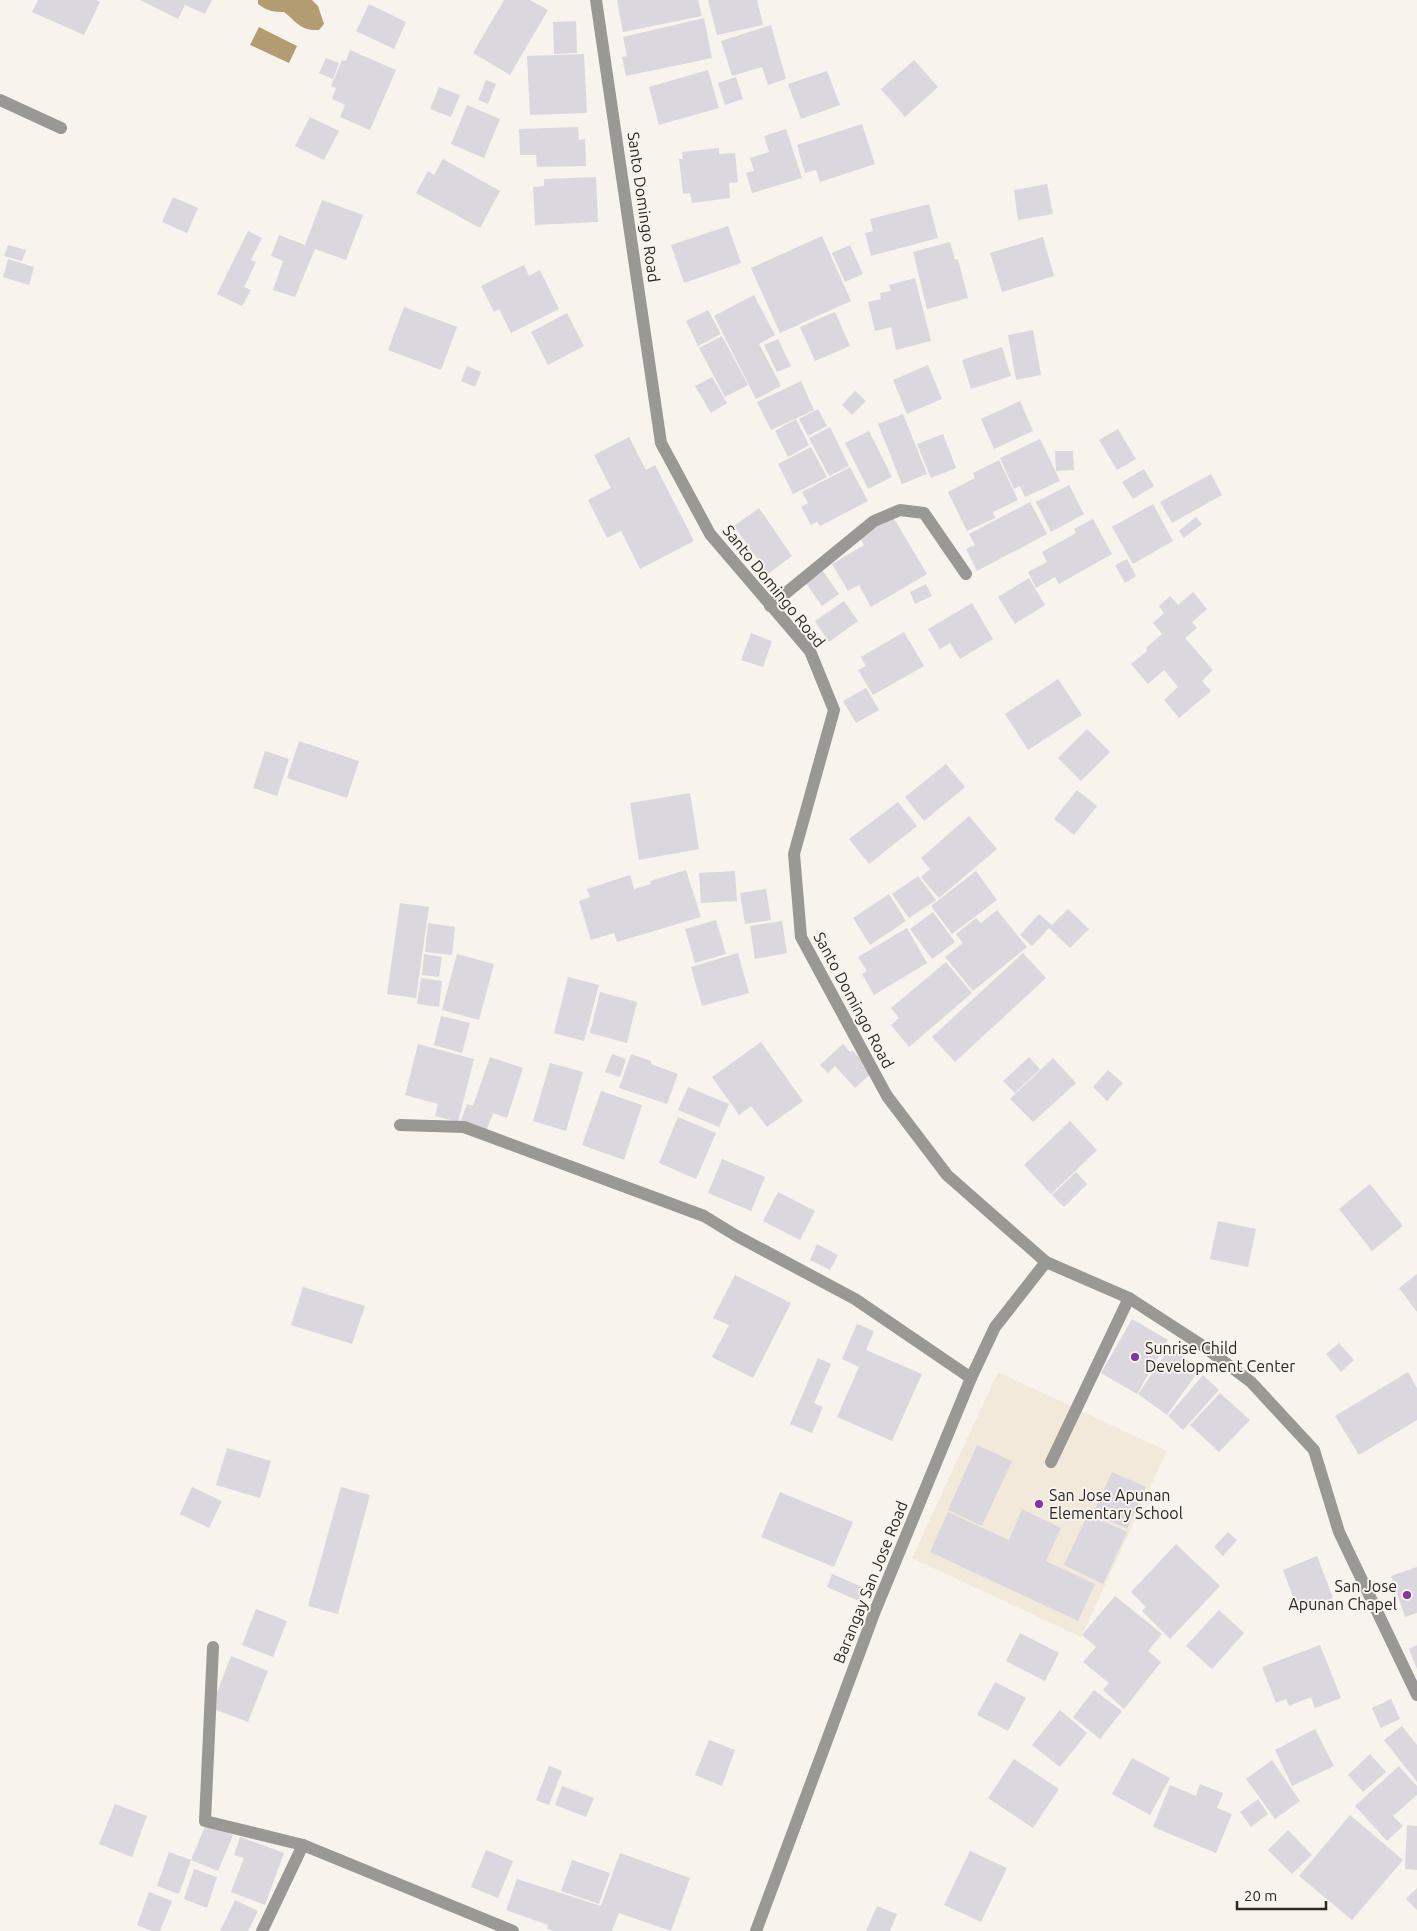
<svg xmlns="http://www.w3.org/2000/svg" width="1417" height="1931" viewBox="0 0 1417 1931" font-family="Ubuntu,sans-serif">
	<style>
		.built { fill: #f2e9db }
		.water { fill: #b39c72 }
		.building { fill: #dbd7de }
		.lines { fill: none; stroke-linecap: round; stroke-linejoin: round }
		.minor { stroke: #9a9895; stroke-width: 12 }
		.poi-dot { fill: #8234a5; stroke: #f8f3ec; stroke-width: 2 }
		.labels { text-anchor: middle; stroke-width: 4; stroke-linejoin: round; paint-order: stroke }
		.street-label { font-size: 16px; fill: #2b2927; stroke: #f8f3ec }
		.poi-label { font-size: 16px; fill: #2b2927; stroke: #f8f3ec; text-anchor: start }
	</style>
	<rect width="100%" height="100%" fill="#f8f3ec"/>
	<path class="built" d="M998,1372L1167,1451L1081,1637L912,1558Z"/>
	<g class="water">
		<path d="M258,0H312L318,6L324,24L319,30C300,31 297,22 284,12C273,12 267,11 258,4Z"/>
		<path d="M259,27L297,46L289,63L250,45Z"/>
	</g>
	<g class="building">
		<path d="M38,0H96L100,2L84,35L32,12Z"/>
		<path d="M140,0H212L205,14L185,5L178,19Z"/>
		<path d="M504,0H530L548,10L510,75L473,53Z"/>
		<path d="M617,0H698L702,16L623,32Z"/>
		<path d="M708,0H757L763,25L717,35Z"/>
		<path d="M369,4L406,22L394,49L356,31Z"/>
		<path d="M704,18L712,58L626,76L622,57L627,56L623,37Z"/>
		<path d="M576,21L577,53L554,54L553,22Z"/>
		<path d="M771,25L786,79L768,85L762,67L732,76L721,41Z"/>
		<path d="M350,50L396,70L370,130L340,117L345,105L332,99L336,88L331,86L342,60L346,61Z"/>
		<path d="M584,54L587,113L530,115L527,56Z"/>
		<path d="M326,58L339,63L333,79L319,73Z"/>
		<path d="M914,60L938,87L905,117L881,89Z"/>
		<path d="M708,70L719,108L659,125L649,87Z"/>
		<path d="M827,71L840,105L801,119L788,84Z"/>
		<path d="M736,77L743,99L725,105L718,83Z"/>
		<path d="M486,80L496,84L488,104L478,100Z"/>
		<path d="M439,87L460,95L451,117L430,109Z"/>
		<path d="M467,105L500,119L484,158L451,144Z"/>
		<path d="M310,117L339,131L324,160L295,146Z"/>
		<path d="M862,124L875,164L820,182L816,170L805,173L797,145Z"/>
		<path d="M578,127L579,140L585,139L586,166L537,167L536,155H520L519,129Z"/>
		<path d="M786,129L802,178L752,193L746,173L754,171L750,158L769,152L764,136Z"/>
		<path d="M719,148V154L735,153L738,182L729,183L730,198L692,203L690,193L683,194L679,159H683L682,152Z"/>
		<path d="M443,159L500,191L480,228L416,193L428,171L434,175Z"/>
		<path d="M596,177L598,222L535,225L533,187L544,186V179Z"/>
		<path d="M1047,184L1053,214L1018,220L1014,190Z"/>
		<path d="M173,197L198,208L187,233L162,222Z"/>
		<path d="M322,200L363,215L346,260L315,249L295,297L273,290L283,261L271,256L279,235L305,245Z"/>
		<path d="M929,204L938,238L871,256L865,233L873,231L870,219Z"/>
		<path d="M728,226L741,263L684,283L671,245Z"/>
		<path d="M248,231L262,238L251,260L256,262L244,287L251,290L242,306L217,294Z"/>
		<path d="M822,236L851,301L780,333L751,268Z"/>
		<path d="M1043,237L1054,276L1002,292L990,253Z"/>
		<path d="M950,242L955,260L958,259L968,298L927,309L913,252Z"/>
		<path d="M8,245L26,250L22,261L4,256Z"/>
		<path d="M850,245L863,274L845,282L832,253Z"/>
		<path d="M8,259L34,267L29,285L3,277Z"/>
		<path d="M524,265L529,276L540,270L559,309L511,333L499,309L494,312L481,286Z"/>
		<path d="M915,278L931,341L896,350L891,327L875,331L868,302L881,299L880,293L891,291L889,285Z"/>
		<path d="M754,295L775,335L759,344L781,386L756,399L714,316Z"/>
		<path d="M404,307L457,327L441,370L388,350Z"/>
		<path d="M708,310L721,334L698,346L686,321Z"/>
		<path d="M835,312L850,346L815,361L800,327Z"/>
		<path d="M567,313L584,346L548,365L531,332Z"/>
		<path d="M1033,330L1041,375L1016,380L1008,335Z"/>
		<path d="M722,336L748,385L725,397L699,348Z"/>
		<path d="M778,339L791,366L777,372L764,345Z"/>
		<path d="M1002,347L1011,376L971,389L962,360Z"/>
		<path d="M928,365L942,399L907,414L893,380Z"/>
		<path d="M467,366L481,372L475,387L461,381Z"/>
		<path d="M712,377L727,403L711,413L695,386Z"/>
		<path d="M801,381L814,410L771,430L757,402Z"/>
		<path d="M855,391L866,401L852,415L842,405Z"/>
		<path d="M1020,401L1033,431L994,449L981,419Z"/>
		<path d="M818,409L827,426L808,436L799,419Z"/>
		<path d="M903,414L927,474L902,484L878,424Z"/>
		<path d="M796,419L809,445L788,457L775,431Z"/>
		<path d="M830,427L849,466L829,476L809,438Z"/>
		<path d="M1118,429L1136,459L1117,470L1099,440Z"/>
		<path d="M869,431L892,477L868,489L845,443Z"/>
		<path d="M943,434L956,468L931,478L917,444Z"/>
		<path d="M629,437L646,470L655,465L694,541L640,569L621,531L607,538L588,500L611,488L594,455Z"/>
		<path d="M1040,439L1060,481L1025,497L1020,486L1014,489L1000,458Z"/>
		<path d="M811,447L827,477L793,494L778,464Z"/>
		<path d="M1055,451H1073L1074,470L1056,471Z"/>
		<path d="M999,460L1018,500L993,512L995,518L967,531L948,492L975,478L973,473Z"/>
		<path d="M850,467L868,501L820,526L817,522L811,525L801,507L808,503L802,492Z"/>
		<path d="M1144,469L1154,486L1133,499L1122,482Z"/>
		<path d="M1211,474L1222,495L1172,523L1160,502Z"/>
		<path d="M1069,485L1084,514L1051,532L1036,502Z"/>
		<path d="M1030,502L1047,534L977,571L966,549L975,545L969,534Z"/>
		<path d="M1153,504L1173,541L1133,564L1112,527Z"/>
		<path d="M759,508L792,556L768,574L734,526Z"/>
		<path d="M893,517L927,574L871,607L859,585L848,591L832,564L864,545L860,537Z"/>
		<path d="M1196,517L1202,524L1184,538L1179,531Z"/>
		<path d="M1093,519L1112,554L1059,584L1055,577L1036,588L1028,572L1047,562L1042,552L1076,533L1074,529Z"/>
		<path d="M1127,559L1136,576L1125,583L1115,565Z"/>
		<path d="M822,570L839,594L822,606L805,582Z"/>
		<path d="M1029,578L1045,605L1015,624L998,597Z"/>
		<path d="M926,584L932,596L915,604L910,592Z"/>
		<path d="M1193,592L1207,609L1192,622L1197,628L1185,638L1213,670L1202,681L1211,691L1179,718L1164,700L1178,687L1164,670L1148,684L1131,664L1147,651L1146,648L1162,634L1153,623L1164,613L1159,606L1170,596L1178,605Z"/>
		<path d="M844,601L858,621L829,642L815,621Z"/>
		<path d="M972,603L993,639L960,659L950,643L940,649L928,629Z"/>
		<path d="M904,632L924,666L873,695L858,670L866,666L861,657Z"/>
		<path d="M751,633L772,641L763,667L741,660Z"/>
		<path d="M1058,679L1082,715L1028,750L1005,714Z"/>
		<path d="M866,688L879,710L856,723L843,701Z"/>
		<path d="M1087,729L1110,752L1081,781L1058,758Z"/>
		<path d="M299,741L359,761L347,798L287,778Z"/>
		<path d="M265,751L289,759L277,796L253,788Z"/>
		<path d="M946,764L965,787L924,821L905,797Z"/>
		<path d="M1077,790L1097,806L1074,835L1054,819Z"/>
		<path d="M690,793L699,849L639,860L630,803Z"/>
		<path d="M898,802L917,826L869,864L849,839Z"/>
		<path d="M969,816L997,849L939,898L921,877L930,869L921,858Z"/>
		<path d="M686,870L701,917L617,942L614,933L591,940L579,901L590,897L587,889L630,875L634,889L651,884L650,881Z"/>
		<path d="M735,871L737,901L701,903L699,873Z"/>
		<path d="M976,871L997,900L952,934L931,906Z"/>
		<path d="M918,876L936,900L909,918L892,894Z"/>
		<path d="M766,889L771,920L745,924L740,893Z"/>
		<path d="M889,894L906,921L870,945L853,918Z"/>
		<path d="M400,903L429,907L416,998L387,994Z"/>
		<path d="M1068,909L1089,929L1070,948L1049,928L1032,946L1020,935L1039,914L1052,925Z"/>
		<path d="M997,910L1027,947L973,991L945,957L963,943L956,934L976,918L981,923Z"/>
		<path d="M933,912L955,942L932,959L910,929Z"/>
		<path d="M716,920L726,954L695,963L685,929Z"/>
		<path d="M782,921L787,953L755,959L750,926Z"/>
		<path d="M428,923L455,927L452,955L425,952Z"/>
		<path d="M907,928L927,963L874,995L862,974L867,971L858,957Z"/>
		<path d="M738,953L749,993L702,1006L691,967Z"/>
		<path d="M1023,953L1046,978L955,1062L932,1037Z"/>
		<path d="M424,954L442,957L439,977L422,975Z"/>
		<path d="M457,954L494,964L479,1020L442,1010Z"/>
		<path d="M946,962L972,993L909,1047L891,1025L899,1018L891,1008Z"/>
		<path d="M568,977L599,985L584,1041L554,1033Z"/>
		<path d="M421,978L442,981L439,1007L417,1004Z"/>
		<path d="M600,992L637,1002L627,1043L590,1033Z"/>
		<path d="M441,1016L470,1023L462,1053L434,1045Z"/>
		<path d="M761,1042L803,1101L767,1127L751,1106L739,1115L712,1077Z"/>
		<path d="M418,1044L474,1059L458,1122L435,1116L438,1104L405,1095Z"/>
		<path d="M843,1044L850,1052L852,1050L873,1072L855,1088L835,1066L828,1073L820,1065Z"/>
		<path d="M612,1054L626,1059L620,1077L605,1072Z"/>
		<path d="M631,1054L651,1061V1064L678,1074L667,1104L619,1088Z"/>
		<path d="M490,1057L523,1068L507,1118L493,1113L486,1132L460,1123L467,1104L473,1106Z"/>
		<path d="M1029,1057L1040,1069L1015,1093L1003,1081Z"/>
		<path d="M1053,1058L1076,1083L1033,1122L1010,1099Z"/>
		<path d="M550,1063L583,1072L566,1131L533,1121Z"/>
		<path d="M1108,1070L1123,1083L1107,1101L1093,1087Z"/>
		<path d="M688,1087L729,1104L719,1127L678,1110Z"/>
		<path d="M601,1091L642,1105L624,1160L582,1145Z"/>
		<path d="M678,1117L716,1133L696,1179L659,1163Z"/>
		<path d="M1070,1121L1097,1150L1051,1194L1024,1165Z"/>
		<path d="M722,1159L765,1177L751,1211L708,1193Z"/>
		<path d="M1076,1172L1087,1184L1064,1207L1052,1195Z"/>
		<path d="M1370,1184L1403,1226L1372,1251L1339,1209Z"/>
		<path d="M778,1192L815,1211L800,1240L763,1221Z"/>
		<path d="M1218,1221L1256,1229L1248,1267L1210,1259Z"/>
		<path d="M817,1244L838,1255L830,1270L810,1260Z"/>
		<path d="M1417,1274V1312L1399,1288Z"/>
		<path d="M735,1275L791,1303L753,1378L712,1357L729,1325L713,1318Z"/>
		<path d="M303,1287L365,1306L352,1344L291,1325Z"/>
		<path d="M1132,1319L1168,1340L1137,1394L1101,1373Z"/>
		<path d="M857,1324L874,1331L866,1350L922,1374L892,1441L837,1417L859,1367L842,1359Z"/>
		<path d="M1339,1343L1354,1360L1341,1372L1326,1354Z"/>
		<path d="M1170,1348L1200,1369L1167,1415L1138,1394Z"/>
		<path d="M818,1358L831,1364L814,1403L823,1407L812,1433L790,1424Z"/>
		<path d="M1408,1372L1417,1388V1420L1359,1455L1335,1416Z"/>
		<path d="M1203,1375L1219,1390L1183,1430L1168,1416Z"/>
		<path d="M1220,1393L1250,1420L1219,1452L1190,1425Z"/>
		<path d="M977,1445L1012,1461L982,1526L948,1510Z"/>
		<path d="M227,1448L271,1461L260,1498L216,1485Z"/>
		<path d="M1112,1472L1146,1487L1127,1529L1093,1513Z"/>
		<path d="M192,1487L222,1501L209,1528L180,1514Z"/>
		<path d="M341,1487L370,1495L338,1614L308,1606Z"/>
		<path d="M780,1492L853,1522L834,1567L761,1537Z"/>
		<path d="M1022,1509L1061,1528L1046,1561L1095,1584L1078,1621L930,1552L948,1512L1009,1540Z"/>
		<path d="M1088,1514L1127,1532L1103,1584L1064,1565Z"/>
		<path d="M1228,1532L1237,1540L1223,1556L1214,1547Z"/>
		<path d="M1176,1544L1220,1586L1170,1639L1142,1611L1146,1607L1131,1592Z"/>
		<path d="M1317,1556L1333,1598L1299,1612L1283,1570Z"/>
		<path d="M1417,1567V1613L1405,1617L1391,1576Z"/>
		<path d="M832,1574L865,1588L859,1601L827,1587Z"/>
		<path d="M1115,1596L1162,1634L1148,1651L1161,1662L1124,1709L1103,1690L1109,1683L1083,1662L1096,1647L1082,1635Z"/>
		<path d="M256,1609L287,1621L273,1657L242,1645Z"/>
		<path d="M1219,1610L1244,1633L1212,1669L1186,1646Z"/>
		<path d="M1020,1633L1059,1653L1045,1681L1006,1661Z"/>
		<path d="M1320,1645L1341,1698L1315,1708L1311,1697L1289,1706L1286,1699L1276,1703L1262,1667Z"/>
		<path d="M1417,1645V1669L1409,1649Z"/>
		<path d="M231,1656L268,1671L248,1722L211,1708Z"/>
		<path d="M995,1682L1026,1698L1008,1731L977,1715Z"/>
		<path d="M1094,1690L1122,1711L1100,1739L1073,1717Z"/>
		<path d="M1391,1699L1400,1719L1381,1728L1372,1708Z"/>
		<path d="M1060,1710L1087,1733L1060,1767L1032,1745Z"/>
		<path d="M1402,1726L1417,1745V1782L1384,1740Z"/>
		<path d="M1315,1729L1334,1766L1292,1786L1275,1750Z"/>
		<path d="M709,1740L735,1750L722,1786L695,1775Z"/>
		<path d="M1370,1754L1386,1772L1363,1792L1348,1775Z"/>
		<path d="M1132,1758L1170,1778L1150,1815L1112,1794Z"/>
		<path d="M1014,1759L1059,1789L1033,1828L988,1798Z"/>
		<path d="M1272,1760L1300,1801L1275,1819L1246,1779Z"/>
		<path d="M549,1766L562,1771L549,1805L536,1800Z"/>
		<path d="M1399,1766L1417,1786V1795L1393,1816L1403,1826L1387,1841L1355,1806Z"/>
		<path d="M1200,1784L1223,1793L1217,1808L1232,1814L1216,1853L1153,1827L1170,1785L1196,1796Z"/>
		<path d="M562,1786L594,1798L586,1817L555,1805Z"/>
		<path d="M1258,1799L1268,1814L1251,1827L1240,1812Z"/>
		<path d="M115,1804L147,1816L132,1857L99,1844Z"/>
		<path d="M1350,1815L1403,1860L1352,1920L1299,1876Z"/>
		<path d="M206,1824L233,1835L218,1871L191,1860Z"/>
		<path d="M1407,1825L1417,1826V1870L1405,1869Z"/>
		<path d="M1288,1830L1312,1855L1292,1874L1268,1850Z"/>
		<path d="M240,1837L284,1853L265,1905L231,1892L244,1858L234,1855Z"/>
		<path d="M486,1850L513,1861L498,1898L471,1887Z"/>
		<path d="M970,1851L1007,1868L981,1922L944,1905Z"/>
		<path d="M169,1852L191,1860L179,1894L157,1886Z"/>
		<path d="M620,1853L690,1878L671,1931L619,1913L612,1931H553L547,1929L548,1925L506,1910L517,1879L601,1906Z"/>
		<path d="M572,1860L610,1873L599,1904L561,1891Z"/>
		<path d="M194,1869L217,1877L207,1908L184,1899Z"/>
		<path d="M1417,1888V1910L1406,1899Z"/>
		<path d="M149,1892L172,1901L160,1931H152L137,1925Z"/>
		<path d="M235,1900L258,1911L248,1931H220Z"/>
		<path d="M877,1906L897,1914L890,1931H866Z"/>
	</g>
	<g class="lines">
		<g class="minor">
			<path d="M596,0L661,443L710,534L810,651L834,710L794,854L801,937L887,1096L947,1175L1046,1262L1129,1298L1203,1346L1251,1382L1314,1450L1339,1532L1417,1695"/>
			<path d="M0,100L61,128"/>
			<path d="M770,606L874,521L900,510L924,513L966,574"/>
			<path d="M400,1125L464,1127L704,1216L735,1235L855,1299L971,1378"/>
			<path d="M1051,1462L1129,1298"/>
			<path d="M213,1647L205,1821L303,1845L513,1931"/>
			<path d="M262,1931L303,1845"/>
			<path d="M756,1931L875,1611L971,1378L995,1327L1046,1262"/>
		</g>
	</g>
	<g class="poi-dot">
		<circle cx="1135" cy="1357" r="5"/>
		<circle cx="1039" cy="1504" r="5"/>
		<circle cx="1407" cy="1595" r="5"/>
	</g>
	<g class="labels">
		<g class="street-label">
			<text transform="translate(644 207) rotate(82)" y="6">Santo Domingo Road</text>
			<text transform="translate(774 586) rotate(51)" y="6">Santo Domingo Road</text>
			<text transform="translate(854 1000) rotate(62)" y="6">Santo Domingo Road</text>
			<text transform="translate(870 1582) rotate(-68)" y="6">Barangay San Jose Road</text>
		</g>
		<g class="poi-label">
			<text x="1145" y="1354">Sunrise Child<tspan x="1145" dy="18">Development Center</tspan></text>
			<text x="1049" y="1501">San Jose Apunan<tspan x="1049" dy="18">Elementary School</tspan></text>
			<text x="1397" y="1592" text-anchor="end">San Jose<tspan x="1397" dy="18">Apunan Chapel</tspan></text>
		</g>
	</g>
	<path d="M1237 1901v8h89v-8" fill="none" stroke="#2b2927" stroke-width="2.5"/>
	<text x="1244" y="1901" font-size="15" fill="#2b2927" stroke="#f8f3ec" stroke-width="4" paint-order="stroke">20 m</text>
</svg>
